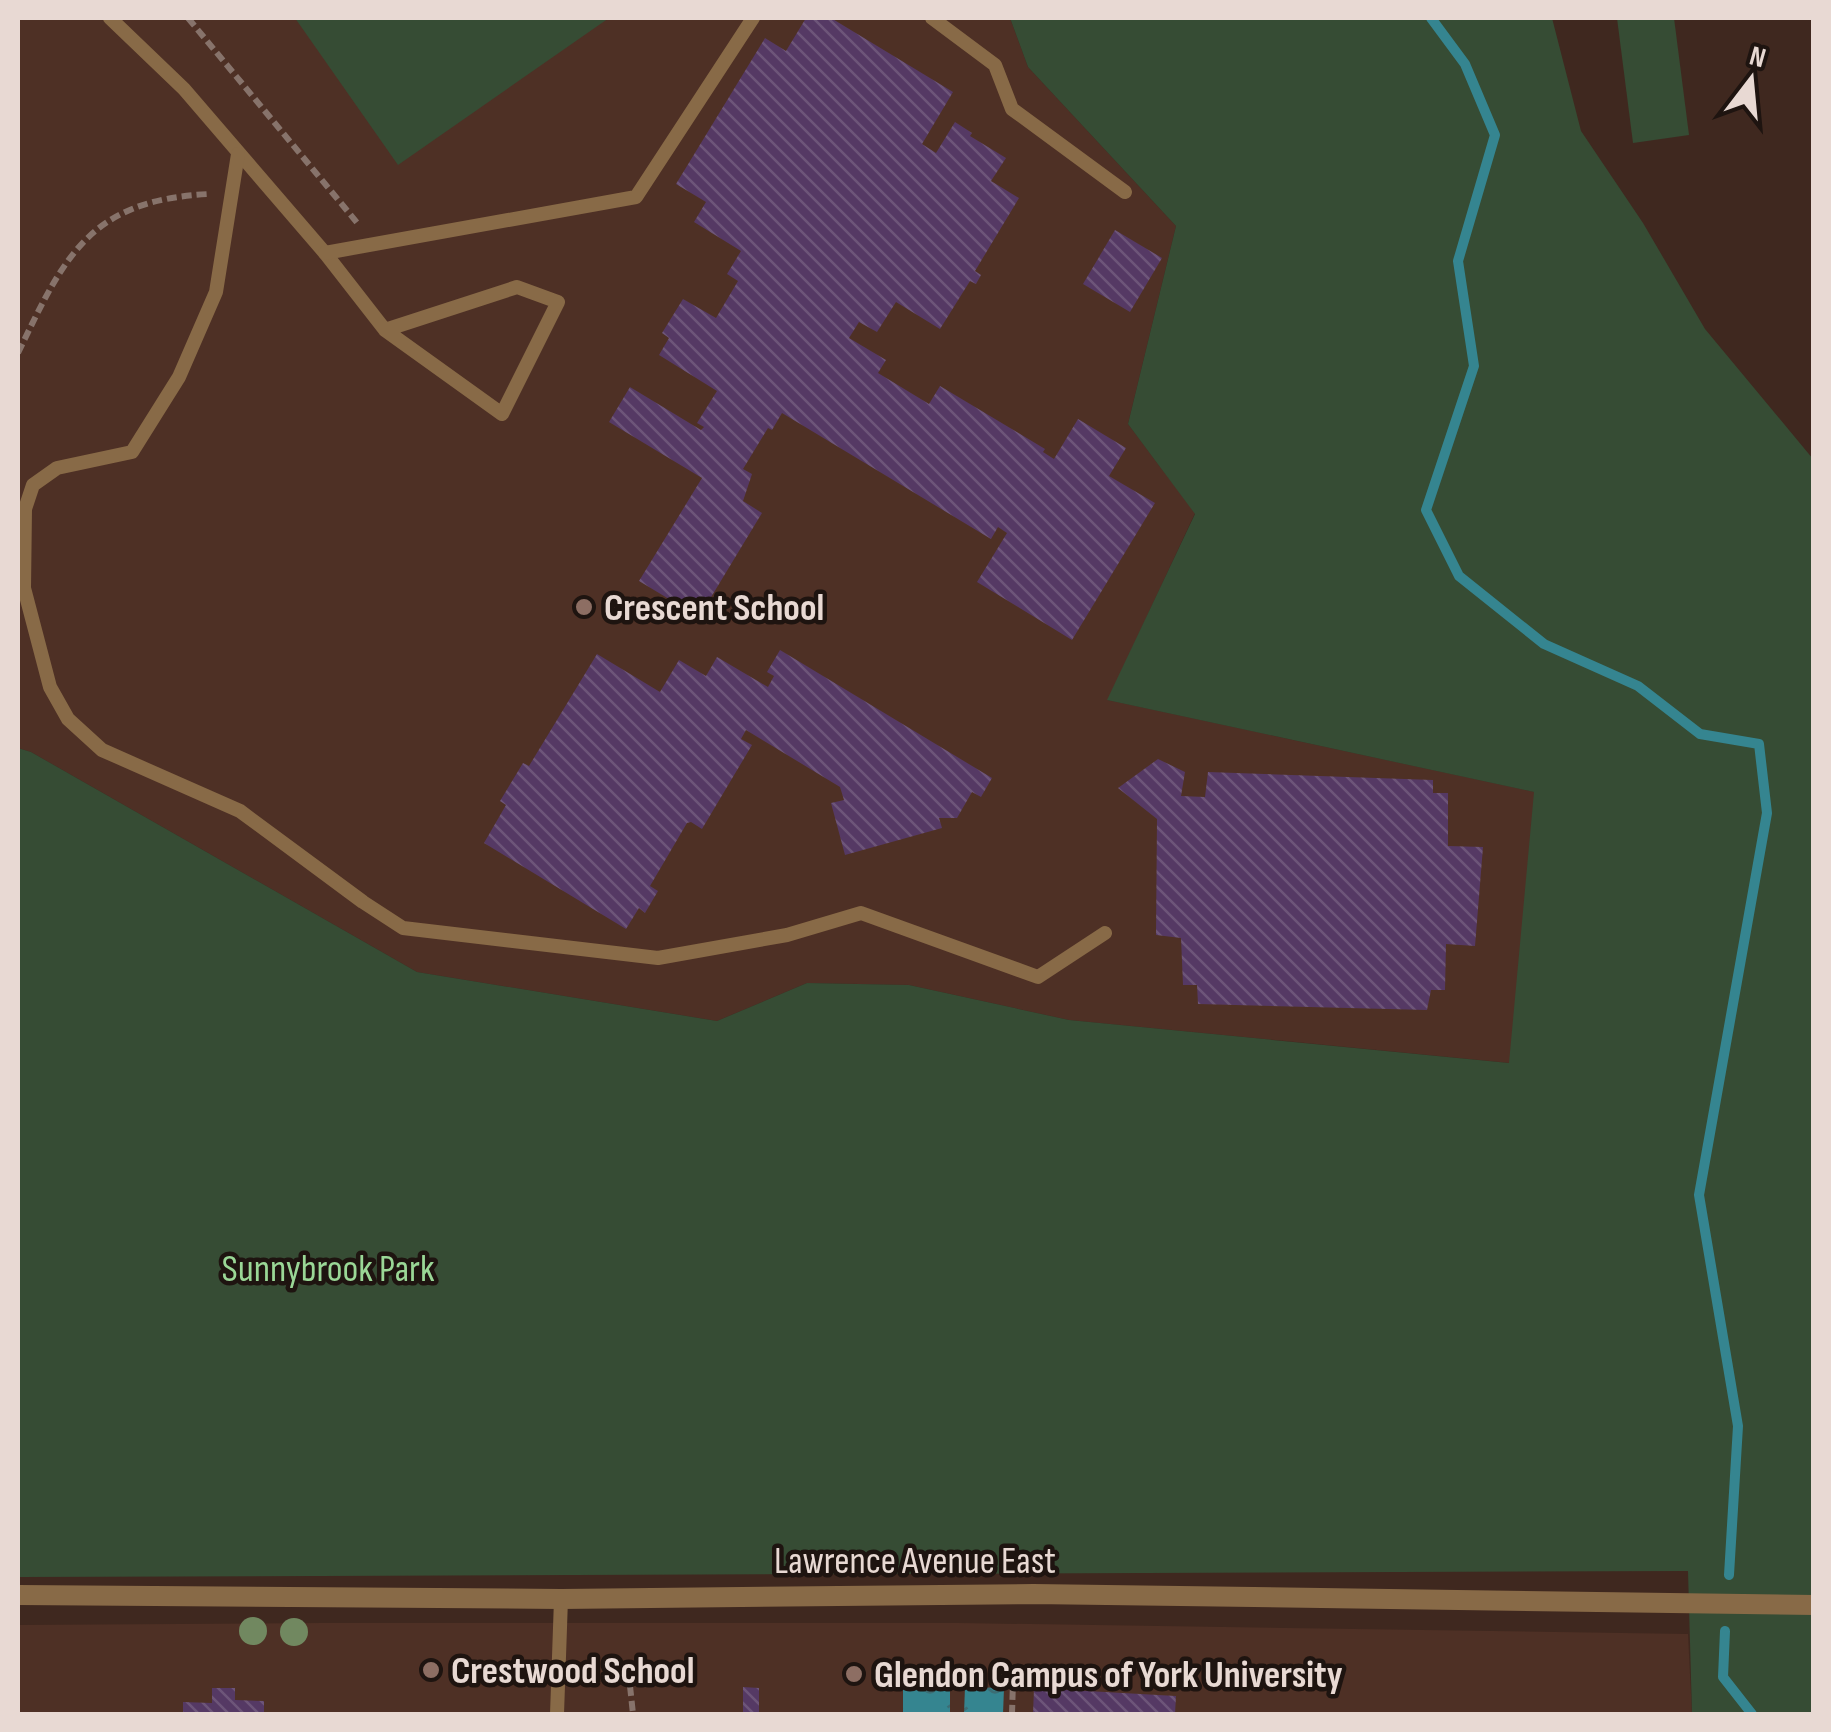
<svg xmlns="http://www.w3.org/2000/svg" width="1831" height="1732" viewBox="0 0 1831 1732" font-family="'Sofia Sans Condensed',sans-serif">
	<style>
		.built { fill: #4e3025 }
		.green { fill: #364c34 }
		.water { fill: url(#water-ripples) }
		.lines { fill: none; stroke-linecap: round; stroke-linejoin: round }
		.stream { stroke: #358590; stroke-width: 10 }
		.building { fill: url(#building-back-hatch) }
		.path { stroke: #87736b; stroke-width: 6; stroke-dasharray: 10 5; stroke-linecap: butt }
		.lane { stroke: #886a47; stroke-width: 14 }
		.street { stroke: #886a47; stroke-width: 20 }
		.tree { fill: #718860 }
		.education-dot { fill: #8d6e63; stroke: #1e1410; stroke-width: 4 }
		.labels { text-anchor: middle; stroke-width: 9; stroke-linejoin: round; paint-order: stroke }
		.poi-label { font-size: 38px; font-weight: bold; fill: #e8d9d3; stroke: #1e1410; text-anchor: start }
		.park-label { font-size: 38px; fill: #9ad796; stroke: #1e1410 }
		.street-label { font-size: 38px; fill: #e8d9d3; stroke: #1e1410 }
	</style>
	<defs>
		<pattern id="water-ripples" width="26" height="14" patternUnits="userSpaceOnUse" patternTransform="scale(2.5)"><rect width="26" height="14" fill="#358590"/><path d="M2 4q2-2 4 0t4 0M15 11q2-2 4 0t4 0" fill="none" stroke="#3b6d74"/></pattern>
		<pattern id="building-back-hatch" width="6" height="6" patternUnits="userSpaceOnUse" patternTransform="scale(2.5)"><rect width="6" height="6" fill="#553964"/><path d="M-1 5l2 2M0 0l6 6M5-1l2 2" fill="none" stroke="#6d5579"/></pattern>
	</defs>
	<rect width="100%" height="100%" fill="#3f281f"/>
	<g class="built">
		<path d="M18,18H1010L1028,67L1176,226L1128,424L1195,513L1108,700L1535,792L1510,1063L1069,1020L909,985L807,983L717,1021L417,972L31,752L18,748Z"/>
		<path d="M324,1623H959L1688,1634L1692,1714H18V1625Z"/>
	</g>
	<g class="green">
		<path d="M295,18H609L398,165Z"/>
		<path d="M1010,18H1552L1581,131L1643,223L1705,329L1813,459V1714H1692L1688,1571L18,1577V748L31,752L417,972L717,1021L807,983L909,985L1069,1020L1509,1063L1534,792L1107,700L1195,514L1128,424L1176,226L1028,67Z"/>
		<path d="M1617,18H1674L1689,135L1633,143Z"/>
	</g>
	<g class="water">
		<path d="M903,1685L950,1686V1714H903Z"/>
		<path d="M965,1687L1004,1688L1003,1714H964Z"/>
	</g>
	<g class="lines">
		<g class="stream">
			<path d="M1431,18L1465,64L1495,135L1458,261L1474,366L1426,510L1459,576L1544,644L1638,686L1700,734L1759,744L1767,813L1699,1195L1738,1426L1729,1575"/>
			<path d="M1725,1631L1723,1677L1752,1714"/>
		</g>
	</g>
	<g class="building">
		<path d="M806,18H831L953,92L922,144L936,153L955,122L972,133L970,136L1006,158L991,181L1019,198L975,271L981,275L976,284L970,281L940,329L896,302L877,332L859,322L849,338L886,360L878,373L929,404L940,386L1045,449L1043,452L1054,459L1078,419L1126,448L1109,476L1155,503L1072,640L977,582L1007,533L998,527L991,539L782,413L772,430L768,428L743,469L752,474L743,501L762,513L699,617L639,581L702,478L609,422L630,387L701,430L704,427L697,423L717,391L659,355L669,338L662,333L683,299L716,318L738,281L727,274L741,251L694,222L706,202L676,184L765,38L786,51Z"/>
		<path d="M1115,230L1162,258L1130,312L1083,284Z"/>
		<path d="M780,650L992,778L981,797L972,792L957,818H939L942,828L845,855L831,803L844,800L840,787L746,730L741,739L752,745L702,829L691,822L687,823L650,886L658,891L645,913L639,908L626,929L484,843L506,805L500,801L523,763L529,766L597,654L660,692L679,660L706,676L717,657L768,687L774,676L767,672Z"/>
		<path d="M1158,759L1185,772L1181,796L1205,797L1208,772L1433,780V793H1448V846L1483,847L1475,946L1446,944L1445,990H1431L1427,1010L1198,1004L1197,985H1183L1181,938L1156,935L1157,819L1118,788Z"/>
		<path d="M743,1687L759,1688V1714H743Z"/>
		<path d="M212,1688H235V1700L264,1701V1714H183V1702L212,1703Z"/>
		<path d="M1034,1688L1176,1696L1175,1714H1033Z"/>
	</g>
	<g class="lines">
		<g class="path">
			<path d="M188,18L359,225"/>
			<path d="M18,353C65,255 90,200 209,194"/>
			<path d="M947,1679L1013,1681L1012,1714"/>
			<path d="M630,1686L633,1714"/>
		</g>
		<g class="lane">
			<path d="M110,18L184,89L325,253L385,330L502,414L558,302L517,287L385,330"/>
			<path d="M932,18L995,65L1012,109L1125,192"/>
			<path d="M238,154L216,292L179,377L132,452L57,468L33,485L25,509L24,588L50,687L68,719L102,750L240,811L363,902L403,928L658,958L787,935L861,913L1038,977L1105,933"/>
			<path d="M325,253L636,197L753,18"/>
			<path d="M557,1714L561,1599"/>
		</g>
		<path class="street" d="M18,1595L561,1599L1033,1594L1814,1605"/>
	</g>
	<g class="tree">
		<circle cx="253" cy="1631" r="14"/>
		<circle cx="294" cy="1632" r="14"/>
	</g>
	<g class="education-dot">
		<circle cx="584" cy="607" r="10"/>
		<circle cx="431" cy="1670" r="10"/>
		<circle cx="854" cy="1674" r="10"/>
	</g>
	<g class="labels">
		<g class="poi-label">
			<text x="604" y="620">Crescent School</text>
			<text x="451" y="1683">Crestwood School</text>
			<text x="874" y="1687">Glendon Campus of York University</text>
		</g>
		<g class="park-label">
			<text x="328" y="1281">Sunnybrook Park</text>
		</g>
		<g class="street-label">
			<text x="915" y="1573">Lawrence Avenue East</text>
		</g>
	</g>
	<rect width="1831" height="1732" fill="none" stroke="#e8d9d3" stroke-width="40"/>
	<g transform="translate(1751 80) rotate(16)" stroke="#1e1410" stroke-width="8" paint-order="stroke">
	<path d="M0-8L18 38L0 25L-18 38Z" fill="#e8d9d3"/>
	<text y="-15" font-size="28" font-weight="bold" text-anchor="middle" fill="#e8d9d3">N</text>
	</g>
</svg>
